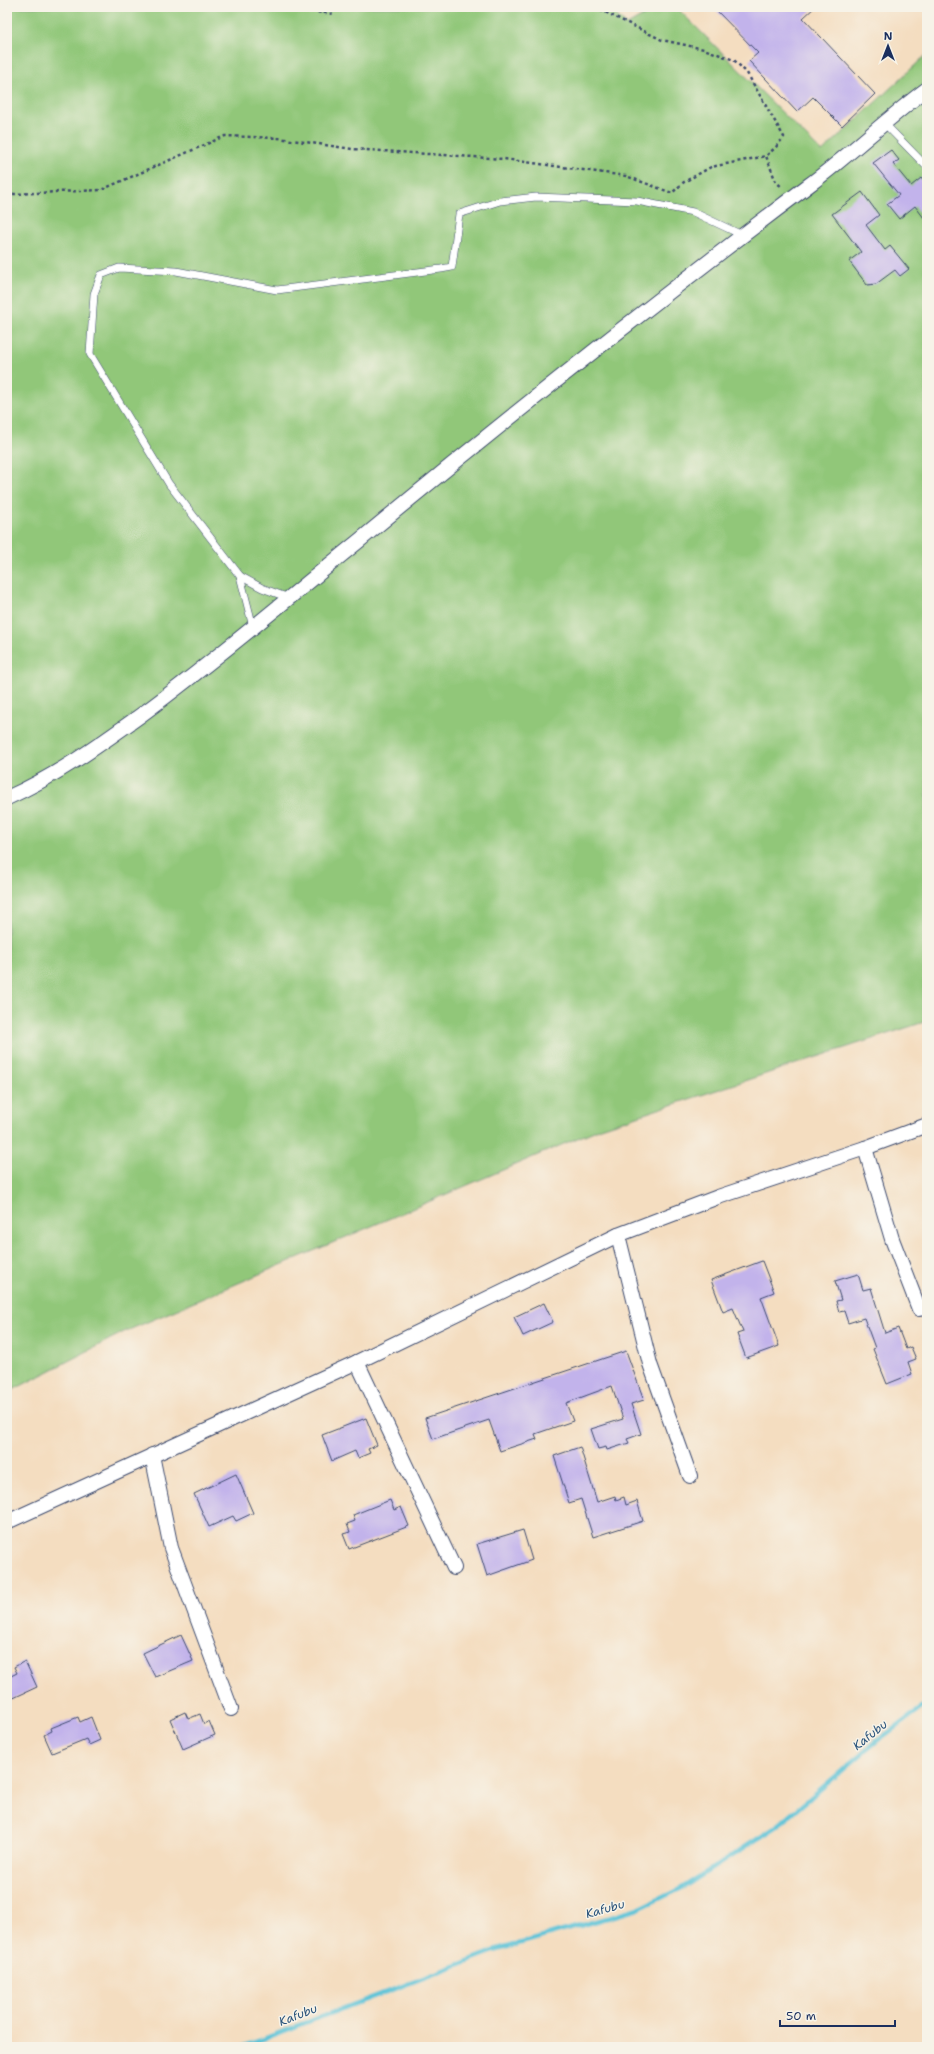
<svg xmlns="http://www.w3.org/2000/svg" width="934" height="2054" viewBox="0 0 934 2054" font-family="'Shantell Sans',sans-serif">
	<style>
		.green { fill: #91c779; stroke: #567b6c }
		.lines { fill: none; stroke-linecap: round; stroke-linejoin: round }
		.stream { stroke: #5ac2d7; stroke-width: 4.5 }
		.building { fill: #c2b3eb }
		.lane-casing { stroke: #3c496d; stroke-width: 8 }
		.street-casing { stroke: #3c496d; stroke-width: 16 }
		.path { stroke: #3c496d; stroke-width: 2.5; stroke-dasharray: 3 3; stroke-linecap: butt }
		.lane { stroke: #fff; stroke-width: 7 }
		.street { stroke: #fff; stroke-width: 14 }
		.labels { text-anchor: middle; stroke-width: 3; stroke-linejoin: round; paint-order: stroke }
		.water-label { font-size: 12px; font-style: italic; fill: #2b547c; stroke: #f7f3e8 }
	</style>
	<rect width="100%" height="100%" fill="#f7f3e8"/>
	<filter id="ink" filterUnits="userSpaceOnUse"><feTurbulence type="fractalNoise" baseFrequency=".025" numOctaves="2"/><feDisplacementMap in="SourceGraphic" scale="8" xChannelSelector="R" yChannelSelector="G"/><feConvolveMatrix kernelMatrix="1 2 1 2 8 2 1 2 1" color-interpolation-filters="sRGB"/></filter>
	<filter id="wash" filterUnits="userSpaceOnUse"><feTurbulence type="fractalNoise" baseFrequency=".012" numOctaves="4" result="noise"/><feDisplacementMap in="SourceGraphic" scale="16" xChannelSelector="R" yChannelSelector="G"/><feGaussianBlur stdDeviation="0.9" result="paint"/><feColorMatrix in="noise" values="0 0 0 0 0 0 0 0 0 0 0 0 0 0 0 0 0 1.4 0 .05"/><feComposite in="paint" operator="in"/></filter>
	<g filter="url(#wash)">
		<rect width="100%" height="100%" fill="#f4ddc0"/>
		<path class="green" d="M7,7H608L627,25L659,7H676L822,152L927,54V1021L601,1128L124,1332L7,1393Z"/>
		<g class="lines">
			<path class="stream" d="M242,2047L494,1951L638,1909L682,1888L776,1827L877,1741L927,1704"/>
		</g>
		<g id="blocks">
			<g class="building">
				<path d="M713,7H815L803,18L875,94L842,126L813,97L797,112L749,61L758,53Z"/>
				<path d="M891,150L899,160L893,164L911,186L921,178L927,185V222L915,206L899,219L887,204L899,195L873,163Z"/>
				<path d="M862,192L879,215L866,225L885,250L890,246L909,269L900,276L895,270L876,284L867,285L849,261L861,252L832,214Z"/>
				<path d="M762,1261L774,1292L761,1297L779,1346L746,1358L737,1334L743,1332L733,1308L723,1312L711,1280Z"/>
				<path d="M858,1274L863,1290L871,1288L885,1333L898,1328L906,1349L911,1347L916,1359L908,1362L912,1374L887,1384L873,1349L875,1348L864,1318L848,1323L844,1311L839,1312L836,1301L841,1300L835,1281Z"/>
				<path d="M544,1303L553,1322L523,1336L514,1317Z"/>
				<path d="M626,1351L644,1400L631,1404L641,1434L627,1439L629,1443L607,1450L606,1447L598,1449L591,1429L623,1419L612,1386L566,1403L573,1421L535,1434L537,1439L500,1451L489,1420L433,1439L425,1418Z"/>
				<path d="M366,1418L377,1445L368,1449L370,1453L358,1458L355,1451L332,1461L322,1435Z"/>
				<path d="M580,1447L597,1502L615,1496L616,1500L624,1497L626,1505L637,1501L643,1521L593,1537L581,1499L569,1503L554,1456Z"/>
				<path d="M236,1474L253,1513L236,1521L233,1516L209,1527L194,1494Z"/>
				<path d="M390,1500L394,1510L401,1507L409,1526L349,1549L343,1534L350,1532L347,1524L355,1521L353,1515Z"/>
				<path d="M523,1530L532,1560L487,1576L477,1544Z"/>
				<path d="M181,1635L193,1661L155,1677L143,1653Z"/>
				<path d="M25,1661L37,1687L7,1701V1678L17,1673L14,1667Z"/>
				<path d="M185,1712L188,1719L200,1714L204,1724L209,1721L215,1735L183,1749L170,1719Z"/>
				<path d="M78,1717L80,1722L91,1717L100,1740L89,1745L86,1739L52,1753L44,1735L52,1731L51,1728Z"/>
			</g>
		</g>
	</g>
	<g filter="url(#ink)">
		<use href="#blocks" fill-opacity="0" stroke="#3c496d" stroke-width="1"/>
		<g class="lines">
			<g class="lane-casing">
				<g id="lane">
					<path d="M885,124L927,167"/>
					<path d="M240,576L253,627"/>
					<path d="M289,598L262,588L240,576L169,484L90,354L94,294L101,275L119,268L176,271L277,290L441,269L452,267L459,214L500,201L536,197L637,201L693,212L742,235"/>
				</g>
			</g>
			<g class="street-casing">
				<g id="street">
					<path d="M7,798C56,776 98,746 141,715C216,660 287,599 360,540C507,418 657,300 809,185C850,155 886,119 927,89"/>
					<path d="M865,1148L892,1239L919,1309"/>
					<path d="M618,1235L650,1364L690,1476"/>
					<path d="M357,1362L454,1568"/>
					<path d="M152,1455L171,1548L231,1709"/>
					<path d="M7,1522L357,1362L618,1235L718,1197L865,1148L927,1125"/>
				</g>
			</g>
			<g class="path">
				<path d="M270,7L335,14"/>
				<path d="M595,7L662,40L704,49L734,60L747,73L784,137L776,147L766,156"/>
				<path d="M7,193L14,194L101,190L225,136L278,138L352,149L504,159L626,176L672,193L684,182L711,167L766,156L776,182L782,187"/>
			</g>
			<use href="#lane" class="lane"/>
			<use href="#street" class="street"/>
		</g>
	</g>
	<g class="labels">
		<g class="water-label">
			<text transform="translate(870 1735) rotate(-39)" y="4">Kafubu</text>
			<text transform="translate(605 1909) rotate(-16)" y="4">Kafubu</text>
			<text transform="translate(298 2015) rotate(-21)" y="4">Kafubu</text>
		</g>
	</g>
	<rect width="934" height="2054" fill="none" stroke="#f7f3e8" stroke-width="24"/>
	<g transform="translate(888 46)" stroke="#f7f3e8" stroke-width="3" paint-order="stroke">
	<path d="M0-3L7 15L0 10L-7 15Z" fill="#1b2f5e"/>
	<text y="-6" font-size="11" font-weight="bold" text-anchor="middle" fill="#1b2f5e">N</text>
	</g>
	<path d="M780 2020v6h115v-6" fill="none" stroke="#1b2f5e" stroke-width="2"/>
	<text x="786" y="2020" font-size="12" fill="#1b2f5e" stroke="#f7f3e8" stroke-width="3" paint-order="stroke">50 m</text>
</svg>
